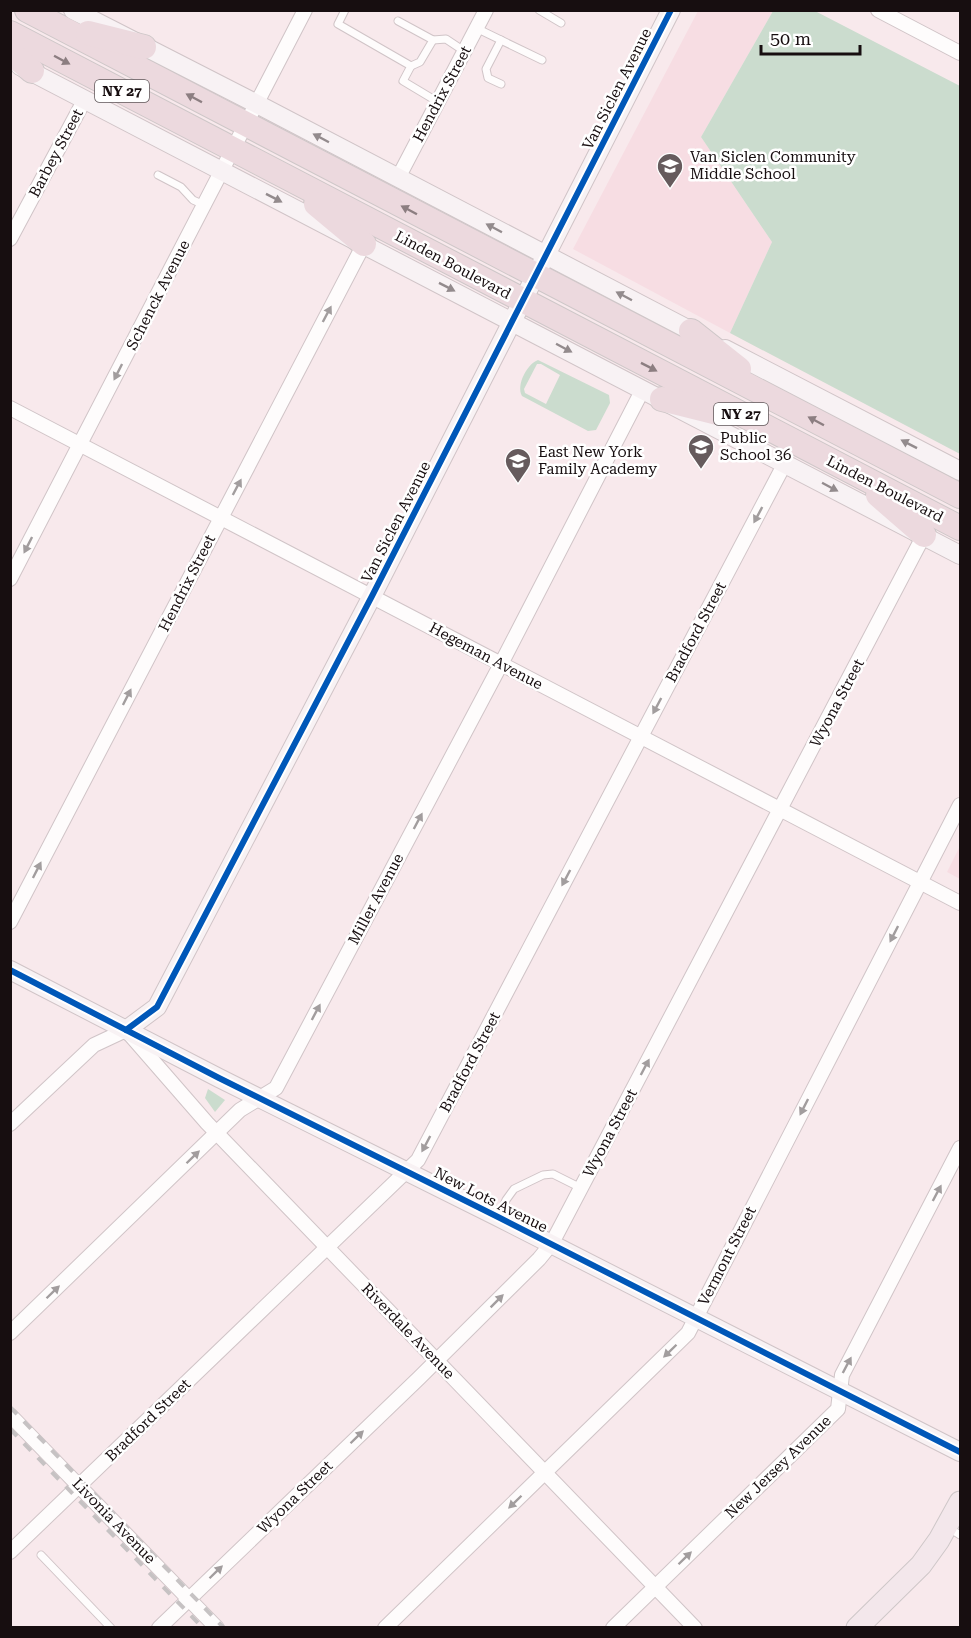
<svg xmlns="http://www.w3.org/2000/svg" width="971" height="1638" viewBox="0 0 971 1638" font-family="'Roboto Serif',serif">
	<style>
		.built { fill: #f7dde3 }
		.green { fill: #cbdcce; fill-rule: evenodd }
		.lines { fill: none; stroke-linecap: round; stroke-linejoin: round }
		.lane-casing { stroke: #d0c4c7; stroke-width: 9 }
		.street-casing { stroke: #d0c4c7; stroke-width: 16 }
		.secondary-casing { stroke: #d0c4c7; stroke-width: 20 }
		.primary-casing { stroke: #cec7c8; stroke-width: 23 }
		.highway-casing { stroke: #cec7c8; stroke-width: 26 }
		.lane { stroke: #fefcfc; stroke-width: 7 }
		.street { stroke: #fefcfc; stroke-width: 14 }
		.secondary { stroke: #f8f2f4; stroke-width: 18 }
		.primary { stroke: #f3e7eb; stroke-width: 21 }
		.highway { stroke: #ecd9de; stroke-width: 24 }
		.rail { stroke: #c6c2c3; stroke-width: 4; stroke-dasharray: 10 10; stroke-linecap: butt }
		.cycleway-casing { stroke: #fff; stroke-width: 10 }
		.cycleway { stroke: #0057b8; stroke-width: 6 }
		.oneway { fill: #8c7e81 }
		.oneway2 { fill: #938b8d }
		.oneway3 { fill: #a29d9e }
		.labels { text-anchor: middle; stroke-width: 5; stroke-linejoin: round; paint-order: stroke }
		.shield { fill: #fff; stroke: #5d5658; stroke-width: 1.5 }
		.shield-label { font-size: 14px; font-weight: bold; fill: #170e10 }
		.street-label { font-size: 15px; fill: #170e10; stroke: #fff }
		.poi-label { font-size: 15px; fill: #170e10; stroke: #fff; text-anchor: start }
	</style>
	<rect width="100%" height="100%" fill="#f8e9ec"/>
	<g class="built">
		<path d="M698,11H773L701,137L772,242L730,333L573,249Z"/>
		<path d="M960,846V879L947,872Z"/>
	</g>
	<g class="green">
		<path d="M773,11H815L960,86V454L730,333L772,242L701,137Z"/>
		<path d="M538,360L609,395L610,403L596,430L588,431L522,396C516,385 527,364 538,360ZM537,364H541L560,375L546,404L525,393L524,389Z"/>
		<path d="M208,1089L225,1100L215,1112L205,1098Z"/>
	</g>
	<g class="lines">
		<g class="lane-casing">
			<g id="lane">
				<path d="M345,10L338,24L411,66L403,81L438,102"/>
				<path d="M539,10L561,23"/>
				<path d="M398,21L433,40L420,62L411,66"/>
				<path d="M476,28L542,60"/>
				<path d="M433,40L446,39L464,51"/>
				<path d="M501,84L488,78L486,69L501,40"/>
				<path d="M158,175L181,187L193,200L204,205"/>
				<path d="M499,1216L506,1200L514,1189L543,1175L553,1174L581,1188"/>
				<path d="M949,1528L960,1535"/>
				<path d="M41,1555L111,1628"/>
			</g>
		</g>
		<g class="street-casing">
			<g id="street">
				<path d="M878,10L960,53"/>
				<path d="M398,178L486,10"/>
				<path d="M10,239L85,99"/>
				<path d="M10,408L960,903"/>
				<path d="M10,579L305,10"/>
				<path d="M10,922L364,244"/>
				<path d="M10,1124L94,1045L126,1030L207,1123L695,1628"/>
				<path d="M10,1333L240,1110L276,1088L501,664L643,389"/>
				<path d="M10,1415L217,1628"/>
				<path d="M10,1552L418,1160L785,463"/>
				<path d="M159,1628L419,1378L539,1259L552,1243L924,535"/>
				<path d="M385,1628L688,1333L960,805"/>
				<path d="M613,1628L838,1409L842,1375L960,1148"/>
			</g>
		</g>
		<g class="secondary-casing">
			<g id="secondary">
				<path d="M73,10L257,104L701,336"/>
				<path d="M20,66L960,555"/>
				<path d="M725,349L960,471"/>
				<path d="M10,970L219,1078L498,1217L960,1452"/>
				<path d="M126,1030L157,1007L372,596L671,10"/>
			</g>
		</g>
		<g class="primary-casing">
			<path id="primary" d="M857,1628L921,1565L939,1540L960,1502"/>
		</g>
		<g class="highway-casing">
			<g id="highway">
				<path d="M27,10L960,496"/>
				<path d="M10,33L960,528"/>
				<path d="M88,33L144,47"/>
				<path d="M10,52L32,71"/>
				<path d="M316,204L364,244"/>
				<path d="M691,331L739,369"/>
				<path d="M662,399L718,413"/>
				<path d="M878,495L924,535"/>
			</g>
		</g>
		<use href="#lane" class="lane"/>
		<use href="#street" class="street"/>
		<use href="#secondary" class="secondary"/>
		<use href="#primary" class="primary"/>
		<use href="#highway" class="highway"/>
		<g class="rail">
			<path d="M10,1407L224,1628"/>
			<path d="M10,1429L203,1628"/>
		</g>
		<g class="cycleway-casing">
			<g id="cycleway">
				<path d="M10,970L219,1078L498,1217L960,1452"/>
				<path d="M126,1030L157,1007L372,596L671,10"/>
			</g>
		</g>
		<use href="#cycleway" class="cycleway"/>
	</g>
	<defs><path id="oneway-solid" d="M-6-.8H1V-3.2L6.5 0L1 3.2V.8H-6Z" transform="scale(1.5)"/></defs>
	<g class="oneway">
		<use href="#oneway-solid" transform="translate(62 60) rotate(28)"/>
		<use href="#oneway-solid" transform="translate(194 98) rotate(-152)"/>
		<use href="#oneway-solid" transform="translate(409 210) rotate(-152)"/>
		<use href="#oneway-solid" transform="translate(649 367) rotate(27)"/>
		<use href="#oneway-solid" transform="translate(816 421) rotate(-152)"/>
	</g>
	<g class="oneway2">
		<use href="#oneway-solid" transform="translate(321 138) rotate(-152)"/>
		<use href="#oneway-solid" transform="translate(274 198) rotate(27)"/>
		<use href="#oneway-solid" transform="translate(494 228) rotate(-152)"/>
		<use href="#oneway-solid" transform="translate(447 287) rotate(27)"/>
		<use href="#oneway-solid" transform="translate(624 296) rotate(-152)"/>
		<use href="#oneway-solid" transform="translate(564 348) rotate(28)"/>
		<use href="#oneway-solid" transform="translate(909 444) rotate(-153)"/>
		<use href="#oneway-solid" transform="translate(830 487) rotate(28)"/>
	</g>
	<g class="oneway3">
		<use href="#oneway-solid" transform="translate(327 314) rotate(-62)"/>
		<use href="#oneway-solid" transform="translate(118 372) rotate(117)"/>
		<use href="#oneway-solid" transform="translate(237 487) rotate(-62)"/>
		<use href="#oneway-solid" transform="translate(758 515) rotate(118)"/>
		<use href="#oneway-solid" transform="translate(28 545) rotate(117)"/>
		<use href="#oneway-solid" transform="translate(127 697) rotate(-63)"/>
		<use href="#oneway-solid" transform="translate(657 706) rotate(118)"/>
		<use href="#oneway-solid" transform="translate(418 821) rotate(-62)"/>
		<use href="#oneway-solid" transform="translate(37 870) rotate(-63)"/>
		<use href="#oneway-solid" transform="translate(566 878) rotate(118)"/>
		<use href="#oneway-solid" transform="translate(894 934) rotate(117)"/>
		<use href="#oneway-solid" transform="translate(316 1012) rotate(-62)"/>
		<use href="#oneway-solid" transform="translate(645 1067) rotate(-62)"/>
		<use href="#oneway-solid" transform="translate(804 1107) rotate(117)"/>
		<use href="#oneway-solid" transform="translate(426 1144) rotate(118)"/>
		<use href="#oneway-solid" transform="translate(193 1157) rotate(-44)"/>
		<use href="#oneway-solid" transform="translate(937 1193) rotate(-62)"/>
		<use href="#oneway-solid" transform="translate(53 1292) rotate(-44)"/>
		<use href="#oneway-solid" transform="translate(497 1301) rotate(-45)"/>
		<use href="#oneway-solid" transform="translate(670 1351) rotate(136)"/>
		<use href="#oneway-solid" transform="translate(847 1365) rotate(-62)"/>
		<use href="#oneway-solid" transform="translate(357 1437) rotate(-44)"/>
		<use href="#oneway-solid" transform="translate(515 1502) rotate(136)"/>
		<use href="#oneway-solid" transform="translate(685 1558) rotate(-44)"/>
		<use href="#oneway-solid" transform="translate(216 1572) rotate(-44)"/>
	</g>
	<defs>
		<g id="school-pin" transform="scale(1.35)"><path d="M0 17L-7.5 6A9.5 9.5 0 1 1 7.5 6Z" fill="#665b5d" stroke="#fff"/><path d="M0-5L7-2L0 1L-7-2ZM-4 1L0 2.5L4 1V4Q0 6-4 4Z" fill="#fff"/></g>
	</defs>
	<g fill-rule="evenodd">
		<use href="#school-pin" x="670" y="166"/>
		<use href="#school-pin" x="701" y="447"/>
		<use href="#school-pin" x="518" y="461"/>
	</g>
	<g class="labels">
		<g class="shield">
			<rect x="95" y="80" width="54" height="22" rx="4.5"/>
			<rect x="714" y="403" width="54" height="22" rx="4.5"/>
		</g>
		<g class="shield-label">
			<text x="122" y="96">NY 27</text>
			<text x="741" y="419">NY 27</text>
		</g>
		<g class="street-label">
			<text transform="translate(617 89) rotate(-63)" y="5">Van Siclen Avenue</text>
			<text transform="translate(442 94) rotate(-62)" y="5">Hendrix Street</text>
			<text transform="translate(56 153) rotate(-62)" y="5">Barbey Street</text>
			<text transform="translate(453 265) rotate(28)" y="5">Linden Boulevard</text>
			<text transform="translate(158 295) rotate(-63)" y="5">Schenck Avenue</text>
			<text transform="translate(885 489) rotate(27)" y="5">Linden Boulevard</text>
			<text transform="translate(396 522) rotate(-63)" y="5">Van Siclen Avenue</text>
			<text transform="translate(187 583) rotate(-63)" y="5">Hendrix Street</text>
			<text transform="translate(696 632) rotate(-62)" y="5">Bradford Street</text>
			<text transform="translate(486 656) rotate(28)" y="5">Hegeman Avenue</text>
			<text transform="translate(837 703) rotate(-62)" y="5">Wyona Street</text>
			<text transform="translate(376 899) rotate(-62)" y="5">Miller Avenue</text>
			<text transform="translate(470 1062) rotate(-62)" y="5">Bradford Street</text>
			<text transform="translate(610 1133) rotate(-62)" y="5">Wyona Street</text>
			<text transform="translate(491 1200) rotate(27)" y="5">New Lots Avenue</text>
			<text transform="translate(727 1256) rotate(-63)" y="5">Vermont Street</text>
			<text transform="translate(408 1331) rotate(46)" y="5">Riverdale Avenue</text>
			<text transform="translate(148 1420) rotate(-44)" y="5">Bradford Street</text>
			<text transform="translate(778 1467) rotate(-44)" y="5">New Jersey Avenue</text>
			<text transform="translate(295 1497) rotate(-44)" y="5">Wyona Street</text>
			<text transform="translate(114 1521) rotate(46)" y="5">Livonia Avenue</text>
		</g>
		<g class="poi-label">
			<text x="690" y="162">Van Siclen Community<tspan x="690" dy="17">Middle School</tspan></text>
			<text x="720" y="443">Public<tspan x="720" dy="17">School 36</tspan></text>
			<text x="538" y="457">East New York<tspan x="538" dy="17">Family Academy</tspan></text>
		</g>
	</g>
	<rect width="971" height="1638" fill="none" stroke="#170e10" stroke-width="24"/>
	<path d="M761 45v9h99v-9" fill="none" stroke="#170e10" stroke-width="3"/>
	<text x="770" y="45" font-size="18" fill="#170e10" stroke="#ffffff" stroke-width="4.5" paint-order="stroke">50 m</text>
</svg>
